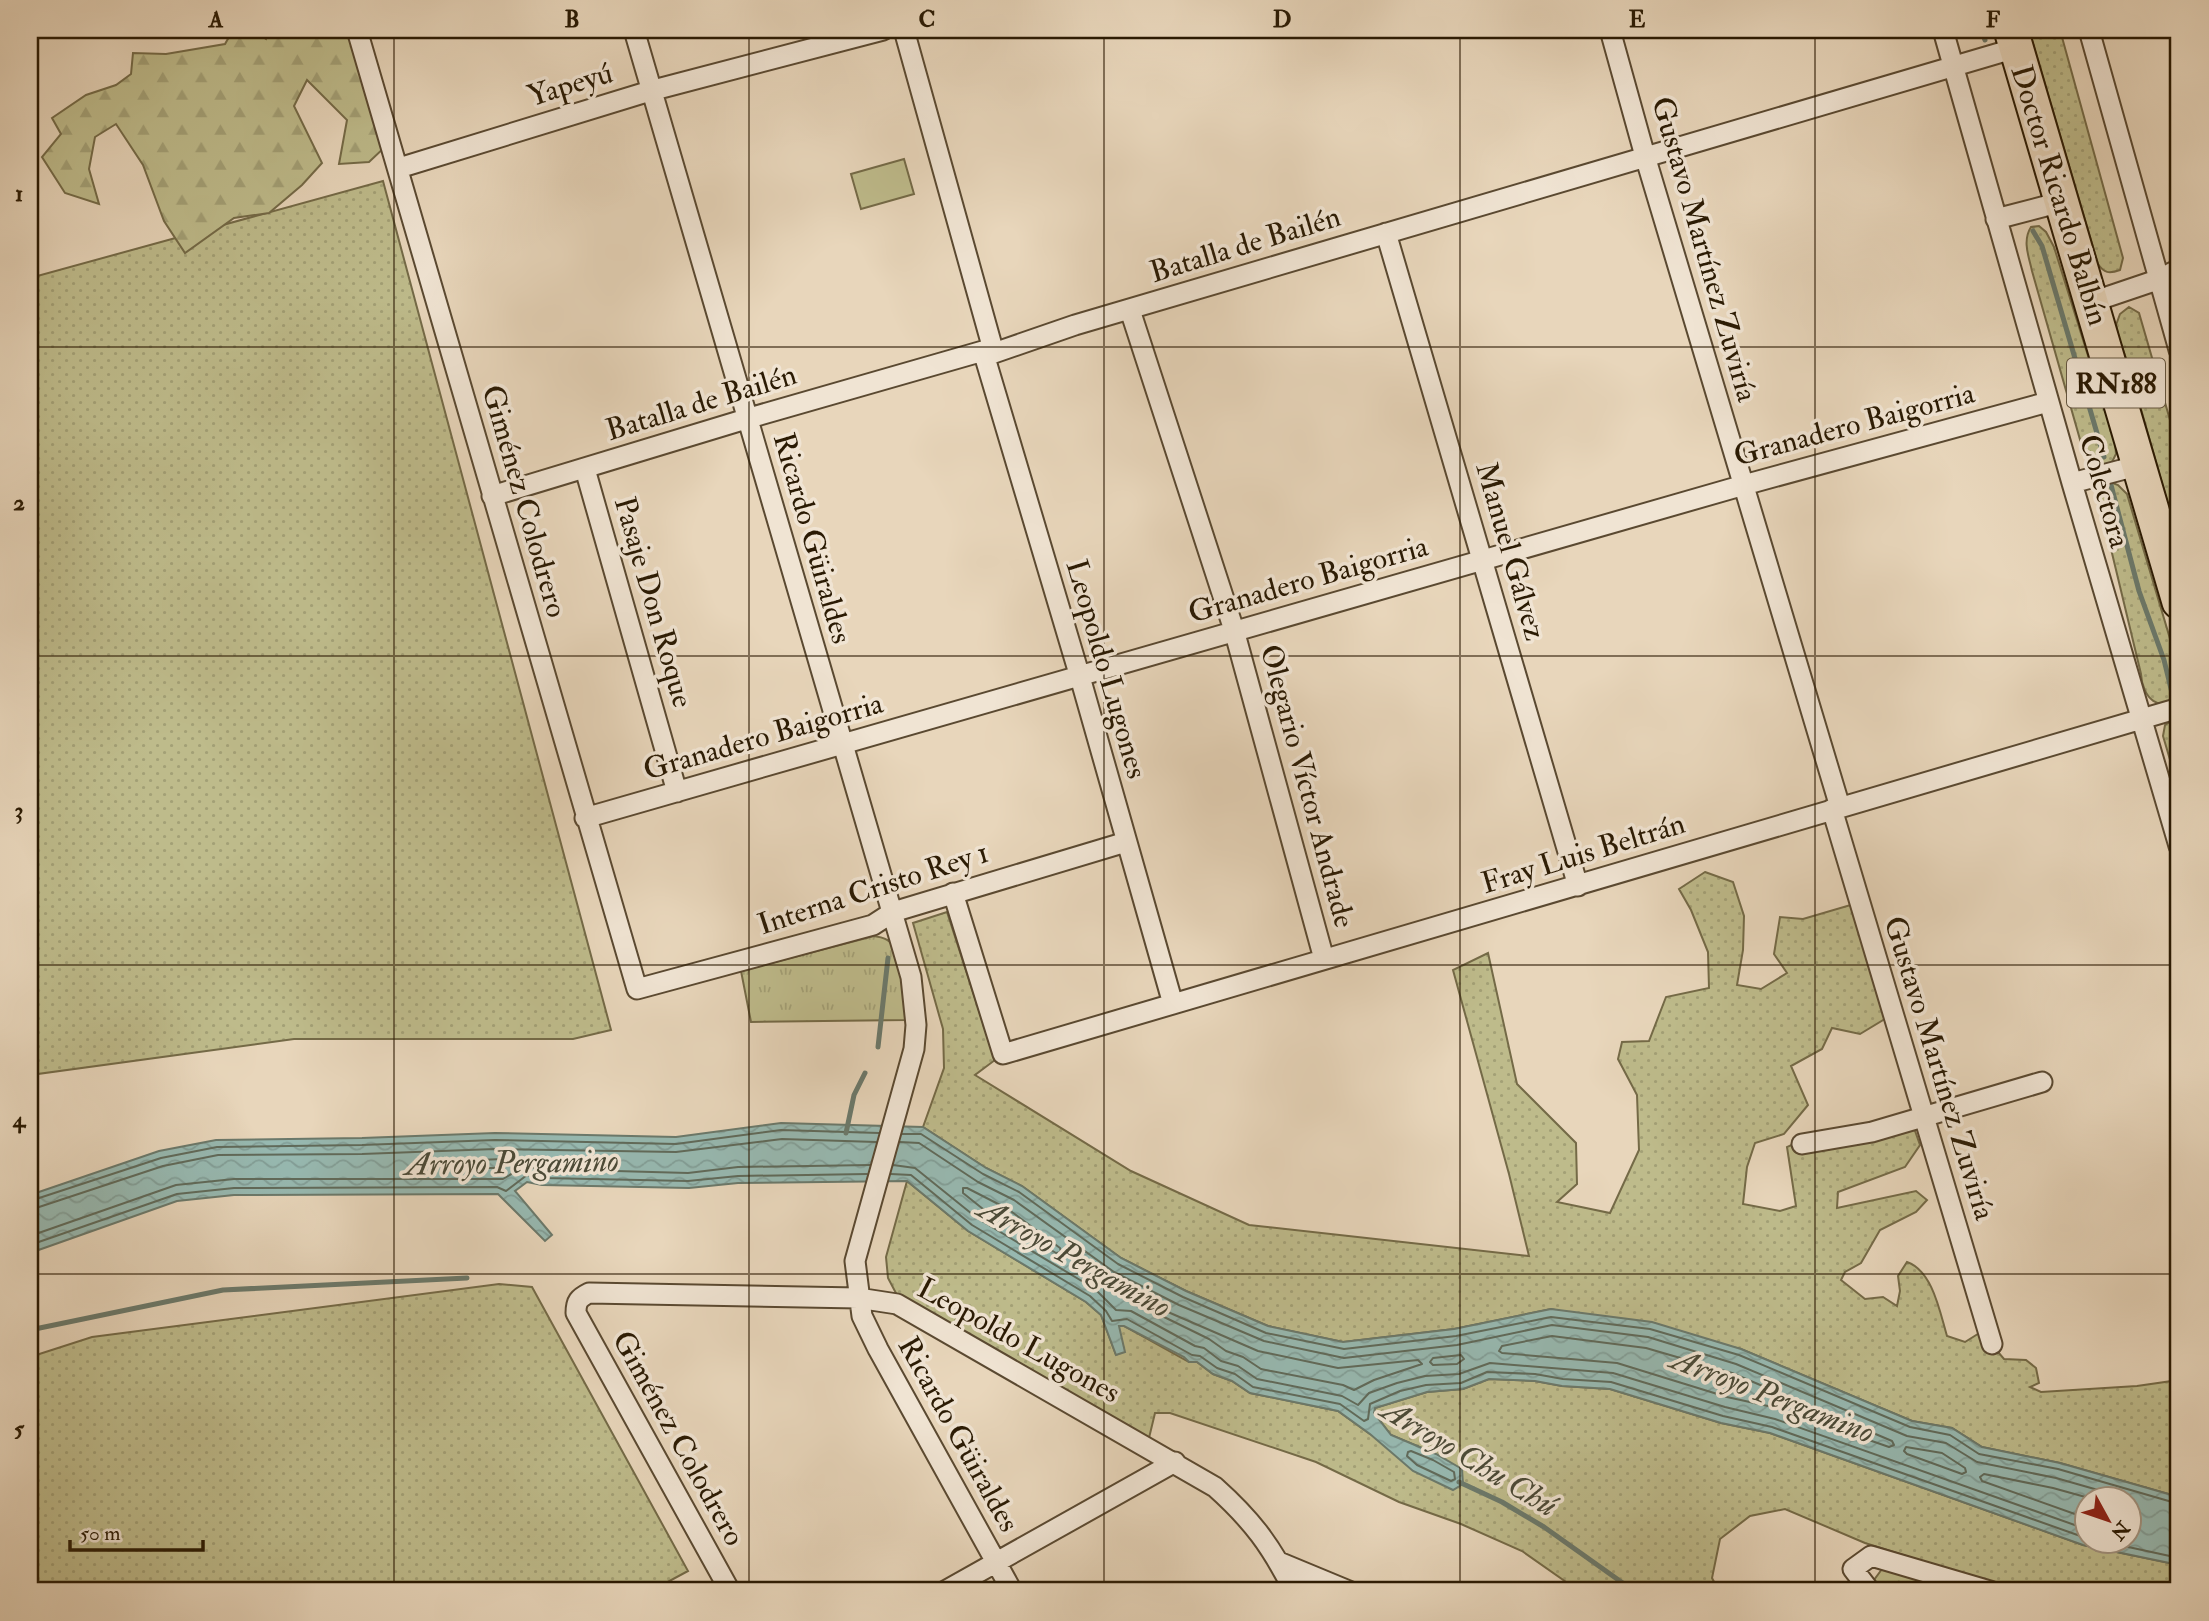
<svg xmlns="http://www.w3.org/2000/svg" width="2209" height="1621" font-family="'IM FELL Double Pica',serif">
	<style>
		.grass { fill: url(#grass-dots); stroke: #746a47; stroke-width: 2 }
		.forest { fill: url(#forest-firs); stroke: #746a47; stroke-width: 2 }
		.park { fill: url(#park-tufts); stroke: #746a47; stroke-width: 2 }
		.garden { fill: #bebb8b; stroke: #746a47; stroke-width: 2 }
		.water { fill: url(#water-waves); stroke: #6b796b; stroke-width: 2; fill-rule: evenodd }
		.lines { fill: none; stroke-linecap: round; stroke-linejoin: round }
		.shore { stroke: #606a5a; stroke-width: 2 }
		.stream { stroke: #6b796b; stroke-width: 5 }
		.street-casing { stroke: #5a4931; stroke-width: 23 }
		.highway-casing { stroke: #2a1a03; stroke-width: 37 }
		.street { stroke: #f0e4d3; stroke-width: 19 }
		.highway { stroke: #e8d6bb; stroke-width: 33 }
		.grid { fill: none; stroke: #2a1a03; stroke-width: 2; stroke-opacity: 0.55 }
		.labels { text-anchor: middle; stroke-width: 7; stroke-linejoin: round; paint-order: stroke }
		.shield { fill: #f0e4d3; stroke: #655741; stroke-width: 2 }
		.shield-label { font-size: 28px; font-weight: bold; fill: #2a1a03 }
		.street-label { font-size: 30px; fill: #2a1a03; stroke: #f0e4d3 }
		.water-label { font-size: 32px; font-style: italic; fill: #4b4a37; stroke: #f0e4d3 }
		.neatline { fill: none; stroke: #2a1a03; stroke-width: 2.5 }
		.grid-label { font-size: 23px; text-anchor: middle; font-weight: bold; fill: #2a1a03 }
	</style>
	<defs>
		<pattern id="grass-dots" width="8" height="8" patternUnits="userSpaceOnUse" patternTransform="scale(1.75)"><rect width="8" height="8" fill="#bebb8b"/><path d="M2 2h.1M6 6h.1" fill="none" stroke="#a3a076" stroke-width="1.8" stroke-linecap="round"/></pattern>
		<pattern id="forest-firs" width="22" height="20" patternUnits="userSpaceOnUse" patternTransform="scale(1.75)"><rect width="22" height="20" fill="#bebb8b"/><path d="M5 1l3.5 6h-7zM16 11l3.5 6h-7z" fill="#a3a076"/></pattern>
		<pattern id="park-tufts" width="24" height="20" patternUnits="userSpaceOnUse" patternTransform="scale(1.75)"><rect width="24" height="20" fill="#bebb8b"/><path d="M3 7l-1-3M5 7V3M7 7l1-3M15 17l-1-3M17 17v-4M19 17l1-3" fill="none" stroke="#a3a076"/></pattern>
		<pattern id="water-waves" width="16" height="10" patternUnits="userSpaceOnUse" patternTransform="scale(1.75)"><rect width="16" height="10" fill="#97b9b1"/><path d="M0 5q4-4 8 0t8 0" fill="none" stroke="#829e97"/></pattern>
	</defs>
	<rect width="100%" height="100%" fill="#e8d6bb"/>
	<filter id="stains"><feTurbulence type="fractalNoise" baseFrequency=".00286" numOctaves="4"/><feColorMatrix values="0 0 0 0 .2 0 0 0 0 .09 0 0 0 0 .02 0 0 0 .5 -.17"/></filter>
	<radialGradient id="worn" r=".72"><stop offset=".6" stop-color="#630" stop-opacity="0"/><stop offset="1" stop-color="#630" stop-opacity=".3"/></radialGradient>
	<!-- grass -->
	<path class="grass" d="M2029,30H2060L2123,258L2120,270C2109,274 2104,273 2098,264Z
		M383,181L611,1030L573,1039H294L30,1075V278Z
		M2039,226L2046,232L2054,247L2115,442L2116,454L2111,464L2104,466L2093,460L2081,443L2032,271C2029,257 2022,241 2031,227Z
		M2129,307L2139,313L2179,451V543L2129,367L2119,338L2116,325L2120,314Z
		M2110,482L2118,485L2127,494L2179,669V694C2160,716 2142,697 2141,674L2099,499L2101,488Z
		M2176,718H2179V790L2163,736L2165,725Z
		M1705,872L1733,882L1744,916L1743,950L1737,985L1761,989L1787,973L1774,954L1780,917L1803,919L1854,904L1888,1017L1860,1034L1832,1028L1822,1049L1791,1066L1808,1105L1784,1134L1755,1143L1747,1167L1743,1204L1780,1211L1796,1206L1787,1147L1815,1134L1826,1150L1914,1128L1920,1145L1905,1167L1838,1192L1837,1208L1916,1191L1927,1200L1916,1212L1880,1230L1861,1263L1845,1272L1841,1280L1865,1299L1883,1297L1897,1306L1900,1291L1898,1276L1907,1262C1933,1271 1940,1313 1947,1336L1965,1342L1981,1332L2004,1359L2026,1360L2036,1368L2039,1383L2030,1387L2041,1392L2137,1386L2179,1380V1497L2060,1463L1982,1447L1952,1428L1912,1421L1741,1349L1551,1309L1454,1329L1343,1342L1268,1326L1186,1291L1121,1258L1022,1186L986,1168L923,1127L944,1068L943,1029L913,923L947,912L995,1060L975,1075L1131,1171L1249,1225L1529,1256L1509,1174L1453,970L1488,953L1517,1084L1576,1143L1577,1184L1557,1202L1610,1213L1639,1150L1637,1095L1618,1059L1622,1042L1649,1041L1666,997L1709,988L1708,952L1691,910L1679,889Z
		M907,1181L968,1231L1086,1302L1101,1315L1116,1355L1119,1326H1124L1189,1362H1197L1213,1374L1232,1381L1250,1393L1338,1411L1370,1434L1436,1454L1391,1435L1374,1413L1375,1408L1427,1392L1463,1389L1489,1379L1535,1381L1562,1386L1610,1389L1721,1423L1770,1433L2083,1545L2179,1565V1591H2017L1865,1543L1785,1509L1750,1516L1720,1539L1712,1578L1719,1591H1579L1522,1551L1461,1524L1399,1502L1316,1462L1170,1413H1155L1149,1438L898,1297L888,1278L886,1257Z
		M499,1284L532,1287L688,1571L651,1591H30V1357L92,1337Z"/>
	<!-- forest -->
	<path class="forest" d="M233,30H253L266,39L270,30H356L386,146L369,162L339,164L347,120L307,80L294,106L322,163L302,185L269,213L234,218L185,253L164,221L143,165L116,124L95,137L89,169L99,204L65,193L42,157L61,134L52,118L86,95L116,85L131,74L133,53L166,54L225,44Z"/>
	<!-- park -->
	<path class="park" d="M874,936C880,937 885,937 890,942C902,956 904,1002 906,1020L751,1022L741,971Z
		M1882,1569L1976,1591H1883L1874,1580Z"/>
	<!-- garden -->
	<path class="garden" d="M904,159L914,194L861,209L851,174Z"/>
	<!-- water -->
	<path class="water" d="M781,1123L923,1127L986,1168L1022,1186L1121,1258L1186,1291L1268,1326L1343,1342L1454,1329L1551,1309L1652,1322L1741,1349L1912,1421L1952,1428L1982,1447L2060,1463L2179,1497V1565L2083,1545L1770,1433L1721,1423L1610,1389L1562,1386L1535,1381L1489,1379L1463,1389L1427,1392L1375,1408L1374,1413L1391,1435L1436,1454L1462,1469L1463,1484L1453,1490L1413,1471L1370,1434L1338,1411L1250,1393L1232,1381L1213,1374L1197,1362H1189L1184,1357L1124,1326H1119L1125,1352L1116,1355L1101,1315L1086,1302L968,1231L907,1181L738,1183L689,1188L542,1185L527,1182L515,1191L552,1235L545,1241L498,1194L234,1195L177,1201L30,1253V1195L159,1151L216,1140L362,1138L495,1133L676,1137ZM2086,1498H2128V1540H2086Z"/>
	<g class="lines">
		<!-- shore -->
		<path class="shore" d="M902,1134H921L983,1174L1019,1192L1118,1264L1183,1297L1266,1333L1344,1349L1456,1336L1551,1317L1650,1329L1739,1355L1910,1427L1950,1435L1979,1454L2058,1469L2179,1504
			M900,1142L919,1143L978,1182L1014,1200L1114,1272L1179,1305L1264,1341L1344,1358L1457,1345L1552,1325L1648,1337L1736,1364L1907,1436L1946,1443L1977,1462L2056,1478L2126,1498
			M503,1159L506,1164L501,1168H453L450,1165L453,1161Z
			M893,1165L915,1168L977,1218L1095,1289L1116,1310L1131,1311L1195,1346L1204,1348L1221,1361L1238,1366L1257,1379L1342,1396L1358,1405L1369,1393L1397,1383L1425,1376L1459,1374L1490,1363L1613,1373L1725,1407L1775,1419L2086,1529
			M891,1174L911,1175L972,1225L1090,1296L1106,1311L1112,1321L1127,1319L1192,1355L1200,1356L1217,1368L1235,1374L1253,1387L1340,1404L1364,1421L1368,1419L1370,1404L1400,1391L1426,1385L1461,1383L1487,1372L1535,1374L1563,1379L1611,1382L1723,1416L1772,1427L2086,1538
			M963,1188H967L1008,1209L1060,1248L1061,1252L1056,1253L983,1209L963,1193Z
			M30,1201L161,1158L217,1147L362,1145L495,1140L676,1144L781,1130L879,1133
			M30,1210L163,1166L218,1155L362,1154L495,1149L676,1152L782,1139L876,1142
			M30,1236L176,1185L234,1179H503L523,1167L544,1169L688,1173L738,1167L870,1165
			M30,1245L177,1194L234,1188L497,1187L506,1191L527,1175L543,1178L688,1181L738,1176L867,1174
			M1161,1309L1258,1351L1338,1368L1418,1360L1422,1364L1374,1380L1354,1390L1343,1385L1261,1369L1243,1357L1226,1351L1209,1339L1160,1315L1159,1312Z
			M1552,1336L1646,1348L1732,1373L1892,1441L1894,1445L1889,1447L1777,1408L1727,1397L1617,1363L1502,1353L1499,1351L1502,1346Z
			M1461,1355L1464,1359L1457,1364L1433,1365L1430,1362L1433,1358Z
			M1906,1447L1942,1453L1965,1468L1966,1472L1962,1474L1907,1454L1904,1451Z
			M1411,1451L1433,1460L1454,1472L1455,1479L1451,1481L1417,1465L1407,1456L1408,1452Z
			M2086,1518L1982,1481L1980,1477L1984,1474L2053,1488L2089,1498
			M2096,1540L2179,1558"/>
		<!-- stream -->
		<path class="stream" d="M1981,30L1985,40
			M2033,231L2042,246L2104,457
			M2111,485L2139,591L2164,660L2173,697
			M878,1047L888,958
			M846,1133L854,1095L865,1073
			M30,1330L223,1290L467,1278
			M1459,1482L1502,1502L1544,1527L1634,1591"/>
		<!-- street casing -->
		<g class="street-casing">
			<path id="street" d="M357,30L637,989L873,925L893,912L1126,842
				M634,30L911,977L916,1025L914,1049L855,1261L862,1316L878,1349L1012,1591
				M904,30L994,353
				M1610,30L1645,156L1840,807
				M1943,30L2072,483L2179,846
				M2089,30L2179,350
				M399,168L650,91L883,30
				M1996,219L2061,202
				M1386,233L1578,886
				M2092,302L2160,279L2179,269
				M1130,310L1234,630L1324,959
				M983,351L1080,677L1173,1004
				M585,469L677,792
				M2072,483L2140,465
				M492,496L746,419L983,351L994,353L1075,325L2016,48
				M1832,809L1992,1344
				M585,818L1744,485L2048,402
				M953,893L1003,1054L2179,708
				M1802,1144L1872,1132L2042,1082
				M1279,1562L1349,1591
				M730,1591L576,1313C576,1301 579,1298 589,1293L858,1298L897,1304L1215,1487C1253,1521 1271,1546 1294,1591
				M945,1591L1175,1462
				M1870,1591L1853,1569L1871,1556L1990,1591"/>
		</g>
		<!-- highway casing -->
		<g class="highway-casing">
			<path id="highway" d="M2011,30L2179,602"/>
		</g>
		<!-- street -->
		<use href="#street" class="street"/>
		<!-- highway -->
		<use href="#highway" class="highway"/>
	</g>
	<!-- grid -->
	<path class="grid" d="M394,30V1591M749,30V1591M1104,30V1591M1460,30V1591M1815,30V1591M30,347H2179M30,656H2179M30,965H2179M30,1274H2179"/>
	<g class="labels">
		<!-- shield labels -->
		<rect class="shield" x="2067" y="358.5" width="98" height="49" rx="5"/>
		<g class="shield-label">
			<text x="2116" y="393">RN188</text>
		</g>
		<!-- street labels -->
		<g class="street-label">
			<text transform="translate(570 84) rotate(-17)" y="10">Yapeyú</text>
			<text transform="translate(2060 195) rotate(73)" y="10">Doctor Ricardo Balbín</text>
			<text transform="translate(1245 244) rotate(-17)" y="10">Batalla de Bailén</text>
			<text transform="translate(1705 249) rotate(74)" y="10">Gustavo Martínez Zuviría</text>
			<text transform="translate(701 402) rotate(-17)" y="10">Batalla de Bailén</text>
			<text transform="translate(1854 424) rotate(-15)" y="10">Granadero Baigorria</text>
			<text transform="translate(2105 491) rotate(74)" y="10">Colectora</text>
			<text transform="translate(525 501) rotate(74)" y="10">Giménez Colodrero</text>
			<text transform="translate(813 538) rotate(74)" y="10">Ricardo Güiraldes</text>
			<text transform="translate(1511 551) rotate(74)" y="10">Manuel Gálvez</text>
			<text transform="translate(1308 579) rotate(-16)" y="10">Granadero Baigorria</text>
			<text transform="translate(654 602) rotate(74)" y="10">Pasaje Don Roque</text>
			<text transform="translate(1107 669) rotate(74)" y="10">Leopoldo Lugones</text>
			<text transform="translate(763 736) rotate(-16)" y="10">Granadero Baigorria</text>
			<text transform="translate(1308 786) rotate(75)" y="10">Olegario Víctor Andrade</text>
			<text transform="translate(1583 853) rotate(-17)" y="10">Fray Luis Beltrán</text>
			<text transform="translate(873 888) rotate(-18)" y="10">Interna Cristo Rey 1</text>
			<text transform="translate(1940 1068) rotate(73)" y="10">Gustavo Martínez Zuviría</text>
			<text transform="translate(1019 1340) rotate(29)" y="10">Leopoldo Lugones</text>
			<text transform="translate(959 1434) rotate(61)" y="10">Ricardo Güiraldes</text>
			<text transform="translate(679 1438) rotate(61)" y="10">Giménez Colodrero</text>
		</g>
		<!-- water labels -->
		<g class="water-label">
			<text transform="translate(512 1162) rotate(-1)" y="11">Arroyo Pergamino</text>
			<text transform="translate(1075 1257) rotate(29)" y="11">Arroyo Pergamino</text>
			<text transform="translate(1773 1395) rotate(21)" y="11">Arroyo Pergamino</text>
			<text transform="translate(1470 1457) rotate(31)" y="11">Arroyo Chu Chú</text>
		</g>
	</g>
	<!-- margin -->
	<rect width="2209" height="1621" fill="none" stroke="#e8d6bb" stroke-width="77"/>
	<!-- north arrow -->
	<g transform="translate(2108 1520) rotate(130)"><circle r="33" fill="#f0e4d3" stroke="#a19380" stroke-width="2"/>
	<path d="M0-5L12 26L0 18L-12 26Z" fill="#8f2418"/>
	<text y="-10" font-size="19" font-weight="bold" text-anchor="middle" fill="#2a1a03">N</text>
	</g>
	<!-- scale -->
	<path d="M70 1540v10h133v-10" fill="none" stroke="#2a1a03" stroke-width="3.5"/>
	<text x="80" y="1540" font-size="21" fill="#2a1a03" stroke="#f0e4d3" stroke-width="5" paint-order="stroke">50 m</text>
	<rect x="38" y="38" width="2132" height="1544" class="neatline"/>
	<g class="grid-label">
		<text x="216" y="27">A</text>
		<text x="572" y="27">B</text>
		<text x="927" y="27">C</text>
		<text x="1282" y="27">D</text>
		<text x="1637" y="27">E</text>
		<text x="1993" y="27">F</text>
		<text x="19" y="201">1</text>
		<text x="19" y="510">2</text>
		<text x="19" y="818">3</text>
		<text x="19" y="1127">4</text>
		<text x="19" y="1436">5</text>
	</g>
	<rect width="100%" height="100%" filter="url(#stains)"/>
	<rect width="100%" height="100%" fill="url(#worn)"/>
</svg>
